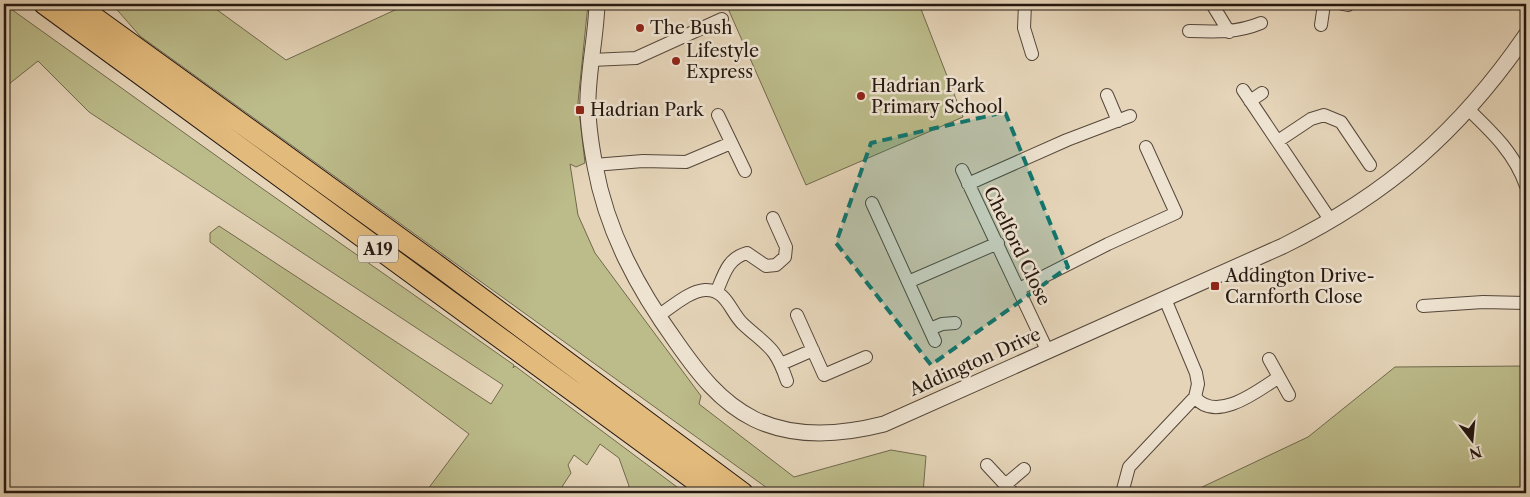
<svg xmlns="http://www.w3.org/2000/svg" width="1530" height="497" font-family="'Libre Caslon Text',serif">
	<style>
		.green { fill: #bcbb8a; stroke: #706a4d }
		.lines { fill: none; stroke-linecap: round; stroke-linejoin: round }
		.minor-casing { stroke: #55473a; stroke-width: 14 }
		.tertiary-casing { stroke: #55473a; stroke-width: 17 }
		.trunk-casing { stroke: #251810; stroke-width: 22 }
		.minor { stroke: #eee3d1; stroke-width: 12 }
		.tertiary { stroke: #eee3d1; stroke-width: 15 }
		.trunk { stroke: #e2ba7c; stroke-width: 20 }
		.marked { fill: #0f766e; fill-opacity: 0.2; stroke: #0f766e; stroke-width: 4; stroke-dasharray: 10 6; stroke-linejoin: round }
		.poi-dot { fill: #8f2418; stroke: #eee3d1; stroke-width: 2 }
		.labels { text-anchor: middle; stroke-width: 5; stroke-linejoin: round; paint-order: stroke }
		.shield { fill: #eee3d1; stroke: #61554a; stroke-width: 1 }
		.shield-label { font-size: 16px; font-weight: bold; fill: #251810 }
		.poi-label { font-size: 18px; fill: #251810; stroke: #eee3d1; text-anchor: start }
		.street-label { font-size: 18px; fill: #251810; stroke: #eee3d1 }
	</style>
	<rect width="100%" height="100%" fill="#e5d4b8"/>
	<filter id="stains"><feTurbulence type="fractalNoise" baseFrequency=".004" numOctaves="4"/><feColorMatrix values="0 0 0 0 .2 0 0 0 0 .09 0 0 0 0 .02 0 0 0 .5 -.17"/></filter>
	<radialGradient id="worn" r=".72"><stop offset=".6" stop-color="#630" stop-opacity="0"/><stop offset="1" stop-color="#630" stop-opacity=".3"/></radialGradient>
	<!-- green -->
	<path class="green" d="M4,4L253,182L514,365L513,368L515,366L685,493H624L629,486L619,458L600,444L587,465L574,455L568,465L571,473L558,493H425L469,434L210,242V233L219,226L491,404L503,385L89,112L38,61L9,84L4,80Z
		M112,4H209L286,60L408,4H588L578,102L585,163L576,167L570,164L578,215L595,253L701,396L699,404L794,477L891,450L926,456L923,493H774L140,36Z
		M726,4H919L963,117L806,185Z
		M1526,366V493H1196L1198,489L1308,437L1395,367Z"/>
	<g class="lines">
		<!-- minor casing -->
		<g class="minor-casing">
			<path id="minor" d="M1025,4L1024,28L1032,54
				M1212,4L1229,32
				M1343,4L1348,5
				M1321,25L1324,4
				M1189,31C1215,32 1237,33 1261,23
				M591,60L636,58L722,19
				M1243,90L1331,221
				M1107,95L1118,121
				M1250,101L1262,93
				M1469,110C1493,133 1515,154 1526,186
				M718,115L745,171
				M1278,141L1311,119L1324,115L1341,122L1370,165
				M594,165L643,161L686,162L731,143
				M962,170L1047,350
				M968,184L1067,140L1130,116
				M872,203L935,341
				M908,282L998,243
				M1019,289L1108,244L1176,213L1146,147
				M717,291C724,274 728,258 747,253L766,266L776,265L785,257L786,247L773,218
				M1423,306L1483,302L1526,303
				M797,315L824,375L866,357
				M658,316C672,307 689,291 705,290C727,289 730,312 743,324C768,347 775,346 787,381
				M930,329L942,324L955,323
				M1269,359L1289,395
				M781,364L813,350
				M1195,397C1216,424 1259,390 1279,377
				M987,465L1013,493
				M1005,485L1024,469
				M1122,493L1129,467L1195,397L1198,384L1196,373L1165,299"/>
		</g>
		<!-- tertiary casing -->
		<g class="tertiary-casing">
			<path id="tertiary" d="M597,4C596,35 589,66 588,98C587,119 591,145 595,166C607,232 638,289 677,343C698,373 720,402 754,419C795,439 841,435 884,424L1283,246C1388,194 1460,131 1526,35"/>
		</g>
		<!-- trunk casing -->
		<g class="trunk-casing">
			<path id="trunk" d="M44,4L712,493
				M76,4L437,265L743,493"/>
		</g>
		<!-- minor -->
		<use href="#minor" class="minor"/>
		<!-- tertiary -->
		<use href="#tertiary" class="tertiary"/>
		<!-- trunk -->
		<use href="#trunk" class="trunk"/>
	</g>
	<!-- marked area -->
	<path class="marked" d="M1005,112L1068,267L931,365L836,243L871,143Z"/>
	<!-- markers -->
	<g class="poi-dot">
		<circle cx="640" cy="28" r="5"/>
		<circle cx="676" cy="61" r="5"/>
		<circle cx="861" cy="96" r="5"/>
		<rect x="575" y="105" width="10" height="10" rx="2.5"/>
		<rect x="1210" y="281" width="10" height="10" rx="2.5"/>
	</g>
	<g class="labels">
		<!-- shield labels -->
		<rect class="shield" x="358" y="235.5" width="40" height="27" rx="4"/>
		<g class="shield-label">
			<text x="378" y="255">A19</text>
		</g>
		<!-- poi labels -->
		<g class="poi-label">
			<text x="650" y="34">The Bush</text>
			<text x="686" y="57">Lifestyle<tspan x="686" dy="21">Express</tspan></text>
			<text x="871" y="92">Hadrian Park<tspan x="871" dy="21">Primary School</tspan></text>
			<text x="590" y="116">Hadrian Park</text>
			<text x="1225" y="282">Addington Drive-<tspan x="1225" dy="21">Carnforth Close</tspan></text>
		</g>
		<!-- street labels -->
		<g class="street-label">
			<text transform="translate(1017 246) rotate(64)" y="6">Chelford Close</text>
			<text transform="translate(975 362) rotate(-24)" y="6">Addington Drive</text>
		</g>
	</g>
	<!-- margin -->
	<rect width="1530" height="497" fill="none" stroke="#e5d4b8" stroke-width="20"/>
	<rect x="5" y="5" width="1520" height="487" fill="none" stroke="#251810" stroke-width="2.5"/>
	<rect x="10" y="10" width="1510" height="477" fill="none" stroke="#251810"/>
	<!-- north arrow -->
	<g transform="translate(1472 440) rotate(164)" stroke="#eee3d1" stroke-width="4" paint-order="stroke">
	<path d="M0-4L9 19L0 12L-9 19Z" fill="#251810"/>
	<text y="-8" font-size="14" font-weight="bold" text-anchor="middle" fill="#251810">N</text>
	</g>
	<rect width="100%" height="100%" filter="url(#stains)"/>
	<rect width="100%" height="100%" fill="url(#worn)"/>
</svg>
